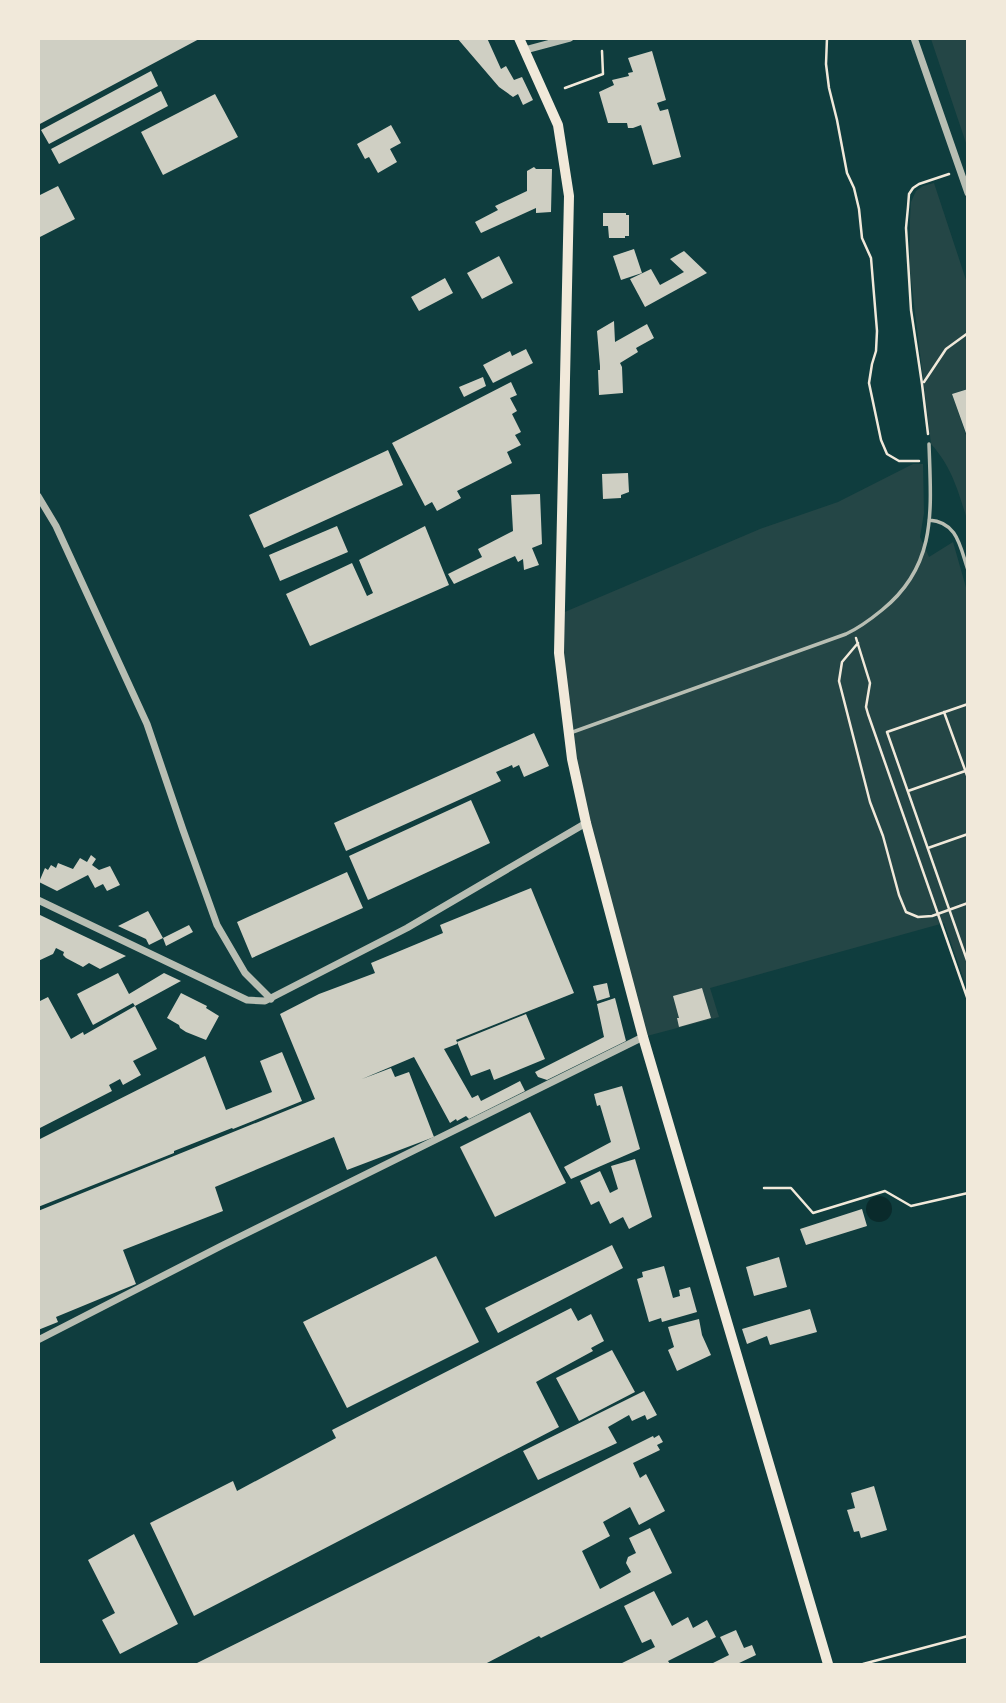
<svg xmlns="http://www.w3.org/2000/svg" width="1006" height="1703" font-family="Figtree,sans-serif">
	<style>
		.green { fill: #244646 }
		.water { fill: #0a2a2b }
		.building { fill: #cfcfc3 }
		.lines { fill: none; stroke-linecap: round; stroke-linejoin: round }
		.path { stroke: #f1e9da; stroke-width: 2.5 }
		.service { stroke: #b8beb3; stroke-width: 3.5 }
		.minor { stroke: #b8beb3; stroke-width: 7 }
		.secondary { stroke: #f1e9da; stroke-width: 10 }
	</style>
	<rect width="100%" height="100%" fill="#0f3d3e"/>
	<!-- green -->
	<path class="green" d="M931,39H967V146Z
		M934,183L967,283V389L952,394L967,438V519C958,491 952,467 931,444L910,271V219L911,202L916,191L923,186Z
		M913,464H923L924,513L920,537L929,557L953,542L967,591V988L944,923L710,988L719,1017L643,1037L577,783L560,614L760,529L838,502Z"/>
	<!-- water -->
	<path class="water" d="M866 1209a13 13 0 1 1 26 0a13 13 0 1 1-26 0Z"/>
	<!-- building -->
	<path class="building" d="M38,38H201L38,125Z
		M457,38H487L501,69L506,66L514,80L522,77L533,100L523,105L518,94L513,97L499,87Z
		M652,51L666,100L657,103L660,111L668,109L681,157L653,165L641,125L633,128H628L627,123H608L599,92L614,85L612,80L629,76L628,73L633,72L628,58Z
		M151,71L158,86L49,144L41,130Z
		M161,91L168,106L59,164L51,149Z
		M215,94L238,137L163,175L141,132Z
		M391,125L401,143L390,149L397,162L378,173L369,157L365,159L357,144Z
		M534,167L536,169H552L551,212L536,213V208L481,233L475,222L498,210L495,206L527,191V171Z
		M58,186L75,219L38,238V196Z
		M603,213H626V215H629V236H625V238H609L608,226H603Z
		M634,249L642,273L621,280L613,256Z
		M684,251L707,273L645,307L630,279L651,269L660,285L684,272L670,259Z
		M499,256L513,283L482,299L467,273Z
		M445,278L453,293L419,311L411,297Z
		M614,321L615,342L647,324L654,338L636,348L638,352L620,363L622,367L623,393L599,395L598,370H600V366L597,331Z
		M526,349L533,363L493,383L483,365L510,351L512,356Z
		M483,377L486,386L464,397L459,387Z
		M511,382L517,395L510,398L517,411L512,414L521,432L515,435L521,445L507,452L512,463L457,491L461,498L437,511L432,502L425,506L392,443Z
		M968,389V436H967L952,394Z
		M388,450L403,485L264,548L249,515Z
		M628,473L629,492L621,495V498L603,499L602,474Z
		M540,494L542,544L532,548L539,565L524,570L523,559L518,562L515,556L454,584L448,574L482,557L478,549L513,531L511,495Z
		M337,526L348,552L280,581L269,555Z
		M425,526L449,585L310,646L286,594L352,563L367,596L373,593L359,560Z
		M534,733L549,766L524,777L519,765L513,768L512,765L496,772L501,781L346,851L334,823Z
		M471,800L490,843L368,900L349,856Z
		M91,855L96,859L92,865L99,870L110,866L120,885L107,891L103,884L95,888L88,875L57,891L39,882L45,868L48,870L51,865L56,868L58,863L73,869L80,858L87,862Z
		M347,872L363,908L252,958L237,922Z
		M531,888L574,993L456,1040L457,1042L526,1014L545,1059L494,1080L490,1069L471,1076L457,1042V1044L444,1049L472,1098L478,1095L481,1101L520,1081L525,1091L469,1119L466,1116L457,1121L456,1119L450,1123L414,1057L362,1079L391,1068L395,1077L409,1072L434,1137L347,1170L334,1137L215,1187L223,1211L123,1250L136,1284L56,1317L58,1322L38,1330V1211L315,1099L280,1014L319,994L375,973L371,963L443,933L440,925Z
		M148,911L163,938L149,945L146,939L118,926Z
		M38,914L69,929L126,956L100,969L89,963L83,967L66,958L63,955L64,952L56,948L53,954L38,961Z
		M189,925L193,932L166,946L163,938Z
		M118,973L129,994L164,973L181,981L135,1006L133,1003L93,1025L77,994Z
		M607,983L610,997L597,1001L593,986Z
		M702,988L711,1018L679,1027L677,1018H679L673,996Z
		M181,993L207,1006L206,1008L219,1016L206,1040L186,1032L180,1028L179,1025L167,1018Z
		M48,997L71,1039L83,1032L84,1035L135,1006L157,1049L133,1061L141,1075L123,1085L120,1079L109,1085L112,1091L38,1129V1039L40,1038L38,1035V1002Z
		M615,998L626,1041L547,1080L538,1077L535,1072L604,1037L597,1004Z
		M282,1052L302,1101L233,1129L232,1128L174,1151V1153L38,1207V1140L205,1056L226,1110L272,1092L260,1061Z
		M622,1086L640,1149L571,1179L564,1167L611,1142L600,1105L597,1106L594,1094Z
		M530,1112L566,1183L495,1217L460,1147Z
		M635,1159L652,1217L629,1229L623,1217L610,1224L599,1201L591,1205L580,1181L600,1171L610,1193L618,1189L611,1166Z
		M862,1209L867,1226L806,1245L800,1229Z
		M612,1245L623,1268L498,1333L485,1308Z
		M436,1256L479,1342L347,1408L303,1322Z
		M779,1257L787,1287L754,1296L746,1267Z
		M664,1266L673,1298L680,1296L679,1290L690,1287L697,1312L662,1322L661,1318L649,1322L637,1279L643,1277L642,1272Z
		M571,1308L578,1321L591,1314L604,1341L591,1348L593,1351L536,1382L559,1427L194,1616L150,1523L233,1481L237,1491L336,1438L332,1430Z
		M810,1309L817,1332L770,1345L767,1336L747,1344L742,1329Z
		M699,1319L702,1335L711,1355L677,1371L668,1350L674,1347L668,1327Z
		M612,1350L635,1392L579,1421L556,1378Z
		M644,1391L657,1415L647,1420L645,1415L632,1421L629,1415L608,1427L617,1443L538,1480L523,1451Z
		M659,1435L663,1442L657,1445L660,1450L633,1463L640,1478L646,1474L665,1511L639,1525L630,1507L603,1522L610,1536L582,1551L600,1589L631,1572L626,1563L628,1557L636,1553L629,1538L650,1528L672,1573L541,1638L539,1636L485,1664H195L653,1436L654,1438Z
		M874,1486L887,1530L861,1538L859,1531L854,1532L847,1510L855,1508L851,1493Z
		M134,1534L178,1624L120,1654L102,1620L115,1613L88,1560Z
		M654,1591L672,1626L688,1617L693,1628L707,1620L716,1637L668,1661L670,1664H620L655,1647L651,1639L642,1643L624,1606Z
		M736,1630L744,1648L752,1645L756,1655L737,1664H711L729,1655L720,1637Z"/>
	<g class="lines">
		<!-- path -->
		<path class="path" d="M827,38L826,64L829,88L837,120L847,173L854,188L859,209L862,238L871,258L877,331L876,351L872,364L869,383L881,440L887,454L899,461H919
			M565,88L603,74L602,51
			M924,382L946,349L968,333
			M928,434L922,384L911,310L906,228L908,207L909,194L913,188L919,184L949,174
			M856,638L870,683L866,707L868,714L968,1000
			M858,643L842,662L839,681L870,802L883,836L899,895L906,912L918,917L932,916L968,903
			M968,704L887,732L968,963
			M944,712L968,778
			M908,791L968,770
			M928,848L968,834
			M764,1188H791L813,1213L885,1191L911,1206L968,1193
			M863,1664L968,1636"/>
		<!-- service -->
		<path class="service" d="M929,520C958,522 960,547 968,570
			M570,733L846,634C859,628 871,619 882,610C938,565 931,509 929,444"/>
		<!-- minor -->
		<path class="minor" d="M914,38L968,193
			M525,50L570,38
			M38,496L56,526L147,724L183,830L217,925L245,973L271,999
			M38,900L247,1000L265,1001L407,928L586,823
			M38,1340L223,1245L643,1037"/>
		<!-- secondary -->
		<path class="secondary" d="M519,38L558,125L569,196L559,653L572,759L586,823L643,1037L828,1664"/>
	</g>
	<!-- border -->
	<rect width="1006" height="1703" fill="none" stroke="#f1e9da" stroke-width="80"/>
</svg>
